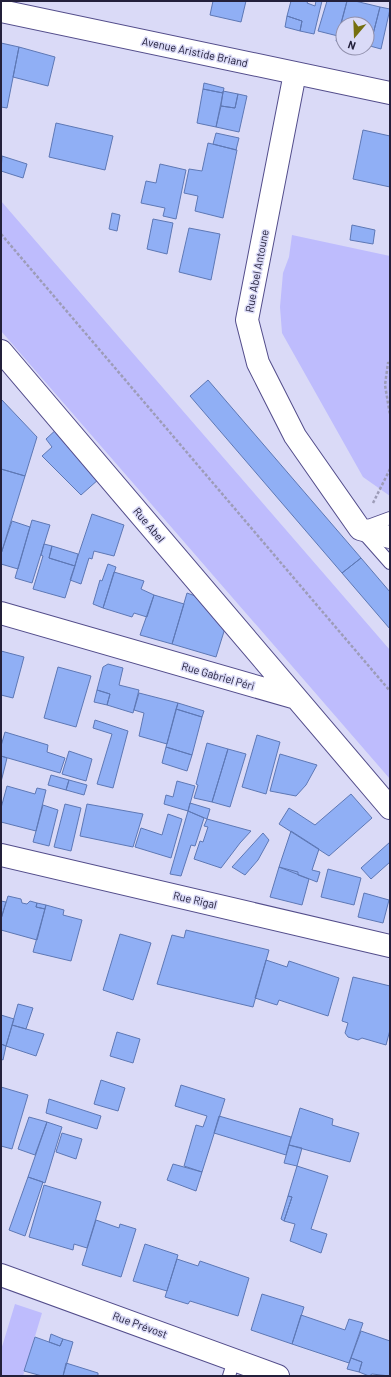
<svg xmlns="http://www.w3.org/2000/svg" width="391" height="1377" font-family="Barlow,sans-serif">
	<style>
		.green { fill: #bebcfd }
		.building { fill: #90aff5; stroke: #5e78b5 }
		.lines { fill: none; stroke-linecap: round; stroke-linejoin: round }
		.service-casing { stroke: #534d8b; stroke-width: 14 }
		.minor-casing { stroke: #534d8b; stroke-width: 24 }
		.path { stroke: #9d9cb8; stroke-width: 2.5; stroke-dasharray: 3 2; stroke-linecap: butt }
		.service { stroke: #fff; stroke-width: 12 }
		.minor { stroke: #fff; stroke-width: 22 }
		.labels { text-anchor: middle; stroke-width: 3; stroke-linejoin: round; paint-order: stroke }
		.street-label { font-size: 11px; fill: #23203b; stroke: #dadaf7 }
	</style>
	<rect width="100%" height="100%" fill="#dadaf7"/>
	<!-- green -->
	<path class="green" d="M1,201L390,650V779L1,331Z
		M292,235L390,256V496L363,477L282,333L280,307L283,273L289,257Z
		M15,1304L42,1313L23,1376H1V1350Z"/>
	<!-- building -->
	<path class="building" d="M213,1H246L241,22L210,15Z
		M291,1H308L307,3L315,6L316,1H322L314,34L300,31L302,21L287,16Z
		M327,1H347L338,36L318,31Z
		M347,1H355L380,7L370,46L367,45V24H343V43L336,41Z
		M380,7L390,9L381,49L370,46Z
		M287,16L302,21L300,31L285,27Z
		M1,43L19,47L7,108L1,107Z
		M19,47L55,57L48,86L13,77Z
		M204,83L224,88L223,93L203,89Z
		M203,89L223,93L216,127L197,123Z
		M223,91L238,94L235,108L221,106Z
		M238,94L247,96L239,132L216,127L221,106L235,108Z
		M56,123L113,136L105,170L49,157Z
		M363,130L390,136V187L353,179Z
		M216,133L239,138L236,150L213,144Z
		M208,143L237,150L223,218L195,211L198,196L184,193L189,169L202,171Z
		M2,156L27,164L23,178L1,171Z
		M160,164L186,170L176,219L163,216L165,208L141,203L146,181L156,183Z
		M112,213L120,215L117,231L109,229Z
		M153,219L173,223L167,254L147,249Z
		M352,225L375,230L373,244L350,240Z
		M189,228L220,234L211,280L179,272Z
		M208,380L361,558L342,573L190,396Z
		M1,399L37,437L25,476L1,469Z
		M59,427L99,479L81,495L42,456L52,447L46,439Z
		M1,469L25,476L1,554Z
		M92,514L124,525L114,556L94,551L92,559L89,558L81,584L70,580Z
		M32,520L50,525L32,583L15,578Z
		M12,521L30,527L18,569L1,564V554Z
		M44,544L52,546L49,558L75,566L65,598L33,589L43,556L41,555Z
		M52,546L78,554L75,566L49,558Z
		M361,558L390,592V629L342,573Z
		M108,564L116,567L103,608L93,604L100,580L102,581Z
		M114,572L144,581L141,589L154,595L147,617L134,613L132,617L103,608Z
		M187,593L201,598L226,625L216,657L172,644Z
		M154,595L184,604L172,644L140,635Z
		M1,651L24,657L13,698L1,695Z
		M108,664L123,668L119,685L139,690L133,713L107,705L110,694L97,690L103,667Z
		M58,667L91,676L76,727L44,718Z
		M97,690L110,694L107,705L94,702Z
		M139,693L178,703L167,744L139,736L144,713L134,710Z
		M178,703L204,711L202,717L176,709Z
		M176,709L202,717L192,755L166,747Z
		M95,720L128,731L113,788L97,784L112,734L93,728Z
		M5,732L48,745L47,752L65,758L60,773L1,756V746Z
		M257,735L280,742L266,794L242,787Z
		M207,743L228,749L212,802L194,798L198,785L196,784Z
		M166,747L192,755L187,771L162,763Z
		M228,749L246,754L230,807L212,802Z
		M69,751L92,759L86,781L62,774Z
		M280,754L317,765L306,785L296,796L270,791Z
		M1,756L7,758L1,782Z
		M51,775L69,780L66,790L48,785Z
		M69,780L87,785L84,795L66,790Z
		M177,781L195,786L188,811L164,804L166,795L173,797Z
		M7,786L35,794L37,788L46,790L36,831L1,822V808Z
		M351,794L372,818L329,856L279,824L289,808L315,825Z
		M190,803L210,809L207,819L188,811Z
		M65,804L81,808L71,851L54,847Z
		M87,804L143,814L133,847L80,836Z
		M43,805L58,810L49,846L33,842Z
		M188,811L204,818L195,846L191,845L181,876L170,874Z
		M168,814L182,819L171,858L135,847L141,828L162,835Z
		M207,819L251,831L240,843L221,868L194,859L200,841L203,842L208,827L204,826Z
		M291,831L319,849L312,870L320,872L317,882L279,867Z
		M263,833L269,840L258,860L245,875L232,867Z
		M390,842V862L371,879L361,868Z
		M279,867L298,872V875L309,879L302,905L270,897Z
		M328,869L361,878L354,905L321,897Z
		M364,893L389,900L383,923L358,917Z
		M8,896L21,899L22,903L27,904L30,901L37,903L36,907L45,909L37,940L1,930V919Z
		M1,901L6,902L1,919Z
		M37,903L46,905L45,909L36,907Z
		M46,905L64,910L63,915L82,920L71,961L33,952Z
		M186,930L269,950L253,1007L157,984L172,935L184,938Z
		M120,934L151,943L133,1000L103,990Z
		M266,960L287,967L289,961L339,978L328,1016L279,1000L277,1005L255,998Z
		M353,977L390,986V1030L386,1045L362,1038L358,1040L348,1037L345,1033L348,1023L342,1021Z
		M18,1004L33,1008L26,1029L12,1025Z
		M1,1015L14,1019L6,1046L1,1044Z
		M12,1025L44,1034L36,1056L6,1046Z
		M117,1032L140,1039L133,1063L110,1056Z
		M1,1044L6,1046L3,1060L1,1059Z
		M101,1080L125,1088L118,1111L94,1104Z
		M181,1085L225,1099L202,1172L184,1166L196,1125L203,1127L207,1116L175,1106Z
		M1,1087L28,1095L12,1149L1,1146Z
		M49,1099L101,1116L97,1129L46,1113Z
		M300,1108L333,1119L332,1125L359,1133L350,1162L289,1145Z
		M219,1116L291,1137L286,1155L214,1133Z
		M29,1117L47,1122L35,1155L18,1149Z
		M47,1122L62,1127L45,1183L28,1177Z
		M62,1133L82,1139L76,1159L56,1152Z
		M289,1145L302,1148L297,1166L284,1163Z
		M173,1164L202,1172L196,1191L167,1180Z
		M297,1166L328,1176L311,1229L327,1234L321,1253L290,1241L295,1224L284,1221L292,1197L288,1196Z
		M28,1177L43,1182L25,1236L9,1230Z
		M44,1185L101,1202L87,1248L74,1244L73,1250L29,1237Z
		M288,1196L292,1197L284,1221L281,1219Z
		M96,1220L119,1228L120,1224L136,1229L121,1277L82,1265Z
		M145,1244L178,1255L167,1291L133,1281Z
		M177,1259L198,1266L200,1261L249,1278L238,1316L190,1301L188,1304L165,1297Z
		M262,1294L304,1307L292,1344L251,1330Z
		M301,1315L345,1330L349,1319L363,1323L349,1363L292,1344Z
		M361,1331L390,1341V1376L372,1374L369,1376L359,1372L362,1362L351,1358Z
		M51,1334L63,1339L60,1346L49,1342Z
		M35,1337L60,1346L63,1339L73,1342L63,1376H42L24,1371Z
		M351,1358L362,1362L359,1372L347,1369Z
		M66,1363L98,1373V1376H63Z"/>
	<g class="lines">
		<!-- service casing -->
		<g class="service-casing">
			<path id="service" d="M390,518L360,529L390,563
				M229,1376L234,1360"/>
		</g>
		<!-- minor casing -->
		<g class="minor-casing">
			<path id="minor" d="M1,11L390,93
				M295,73L247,320L258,363L295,436L360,529L390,537
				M1,351L390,808
				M1,613L296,698
				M1,855L390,946
				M1,1275L278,1376"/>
		</g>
		<!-- path -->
		<path class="path" d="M1,234L390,691
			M390,363H388L385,385L390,415
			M373,503L390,469"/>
		<!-- service -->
		<use href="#service" class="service"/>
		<!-- minor -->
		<use href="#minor" class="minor"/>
	</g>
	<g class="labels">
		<!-- street labels -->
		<g class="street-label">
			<text transform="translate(195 52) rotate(12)" y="4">Avenue Aristide Briand</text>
			<text transform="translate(257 271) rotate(-79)" y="4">Rue Abel Antoune</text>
			<text transform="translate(149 525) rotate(50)" y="4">Rue Abel</text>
			<text transform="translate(218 676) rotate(16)" y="4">Rue Gabriel Péri</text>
			<text transform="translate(195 900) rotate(13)" y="4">Rue Rigal</text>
			<text transform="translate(140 1325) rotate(20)" y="4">Rue Prévost</text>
		</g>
	</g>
	<!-- border -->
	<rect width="391" height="1377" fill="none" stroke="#23203b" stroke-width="4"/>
	<!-- north arrow -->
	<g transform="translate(355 36) rotate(199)"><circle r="19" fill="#dadaf7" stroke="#9190ac"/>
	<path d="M0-3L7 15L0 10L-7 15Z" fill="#756f10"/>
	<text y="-6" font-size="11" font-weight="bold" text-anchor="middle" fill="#23203b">N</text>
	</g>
</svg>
